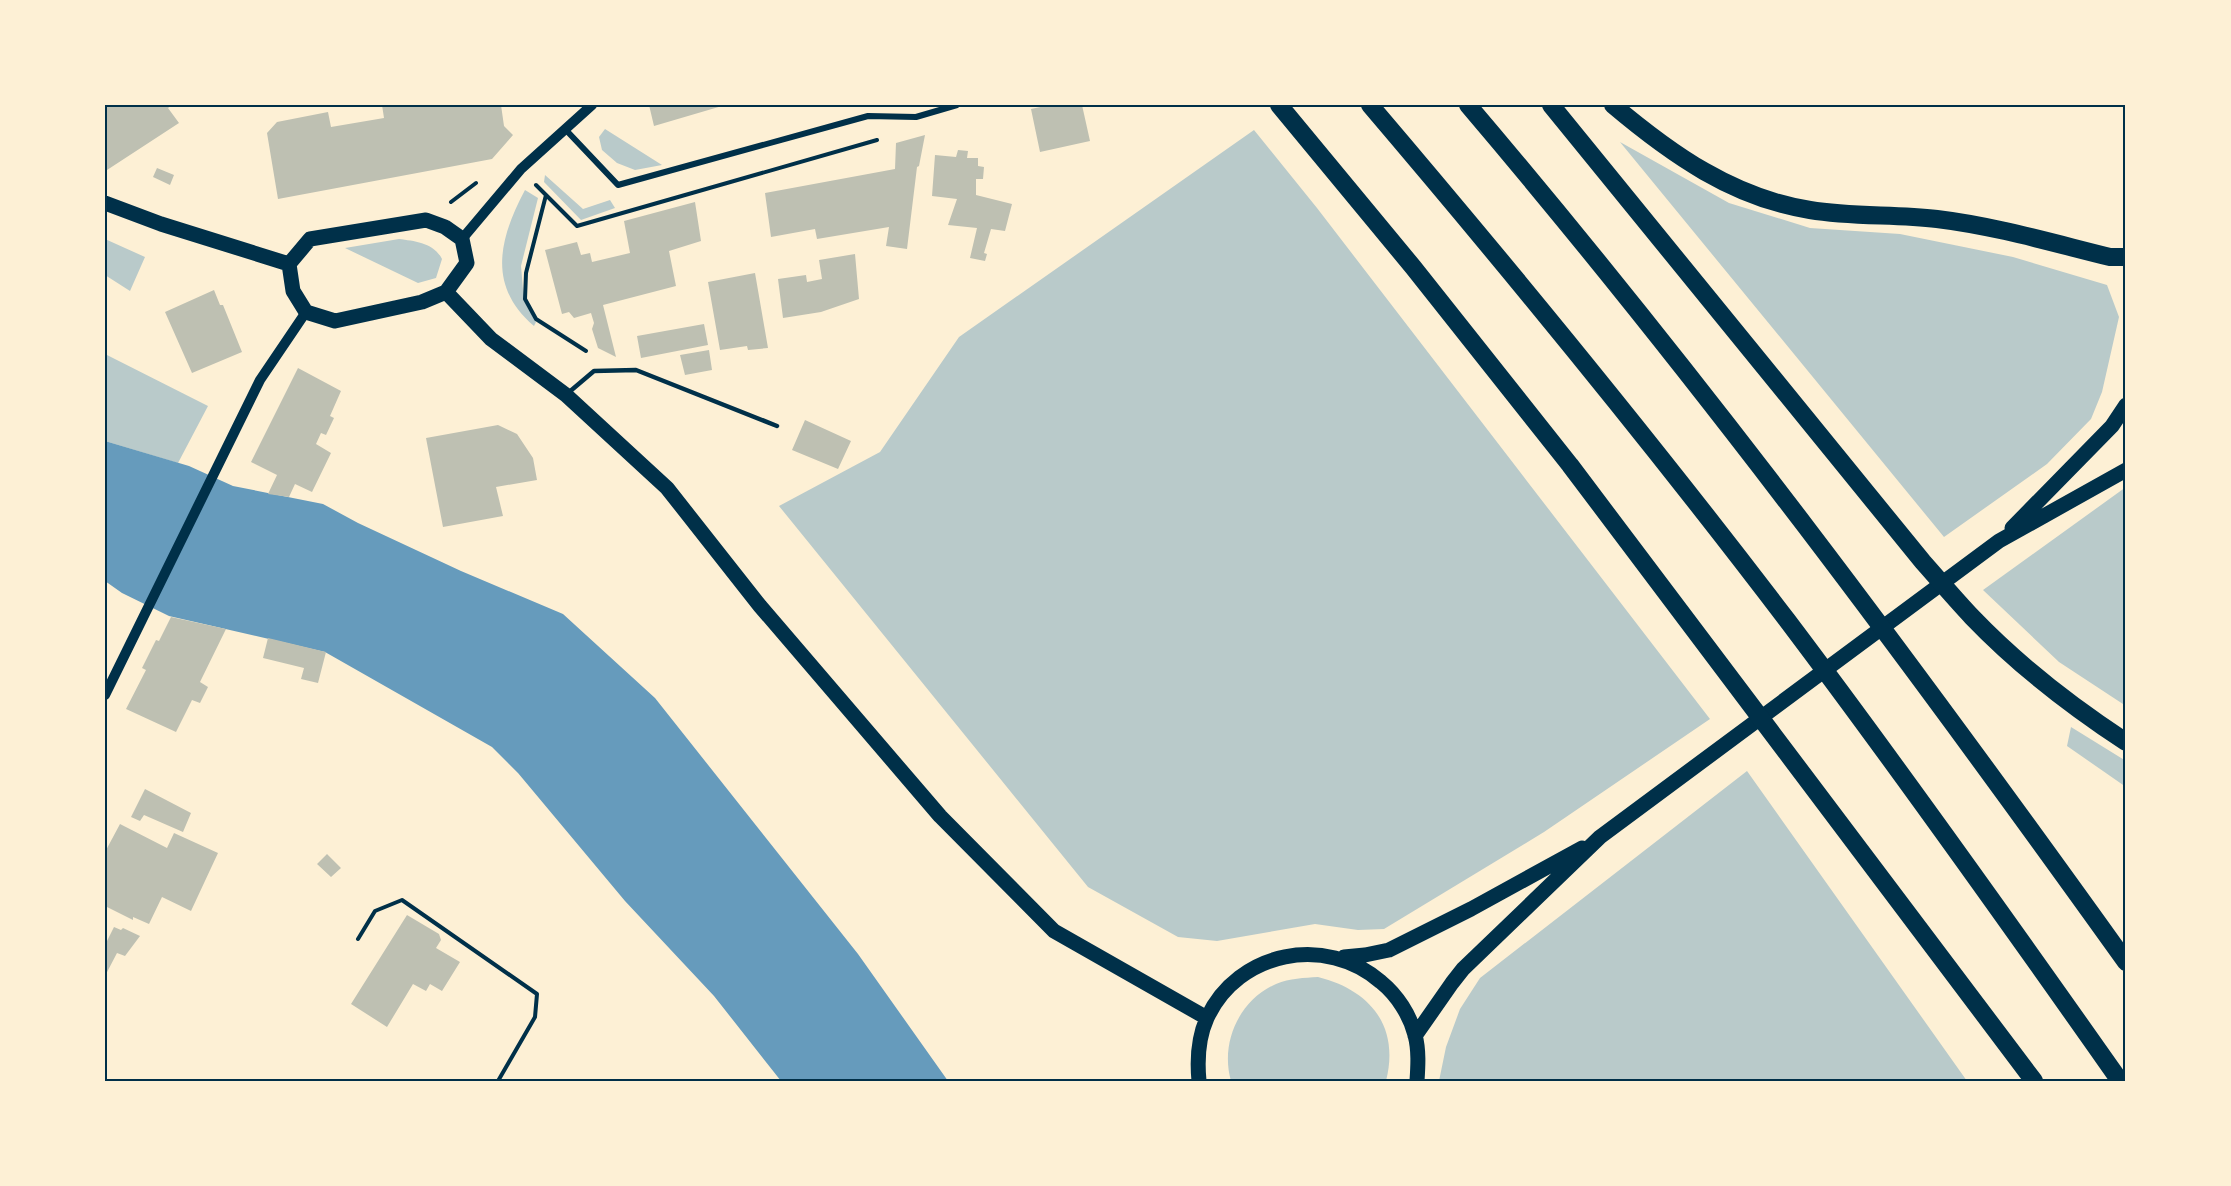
<svg xmlns="http://www.w3.org/2000/svg" width="2231" height="1186" font-family="'PT Sans Narrow',sans-serif">
	<style>
		.green { fill: #b9caca }
		.water { fill: #669bbc }
		.building { fill: #bec0b2 }
		.lines { fill: none; stroke-linecap: round; stroke-linejoin: round }
		.path { stroke: #003049; stroke-width: 4 }
		.service { stroke: #003049; stroke-width: 4.5 }
		.minor { stroke: #003049; stroke-width: 6 }
		.tertiary { stroke: #003049; stroke-width: 10 }
		.primary { stroke: #003049; stroke-width: 15 }
		.motorway { stroke: #003049; stroke-width: 18 }
		.neatline { fill: none; stroke: #003049; stroke-width: 2 }
	</style>
	<rect width="100%" height="100%" fill="#fdf0d5"/>
	<!-- green -->
	<path class="green" d="M605,129L662,165L635,170L617,163L602,150L599,137Z
		M1254,130L1317,208L1710,719L1544,832L1384,929L1358,930L1315,924L1217,941L1178,937L1088,887L779,506L880,452L959,337Z
		M1620,142L1729,203L1810,228L1900,234L2013,257L2107,285L2119,317L2102,392L2091,419L2047,464L1944,537Z
		M545,175L583,209L610,200L615,208L581,220L544,182Z
		M525,190L538,198L521,266L524,301L536,322L534,326C487,286 499,239 525,190Z
		M105,239L145,257L130,291L105,275Z
		M399,239C415,241 434,243 442,259L436,278L418,283L345,248Z
		M105,354L208,406L178,463L105,441Z
		M2126,487V706L2059,662L1983,590Z
		M2071,727L2126,761V787L2067,746Z
		M1747,771L1967,1081H1439L1446,1047L1460,1009L1480,978Z
		M1318,977C1370,990 1400,1026 1386,1081H1231C1220,1043 1239,1000 1276,984C1290,978 1304,978 1318,977Z"/>
	<!-- water -->
	<path class="water" d="M105,441L189,466L233,486L323,504L358,523L461,571L563,614L655,698L858,954L948,1081H781L714,996L625,901L518,773L492,747L325,652L169,616L122,593L105,581Z"/>
	<!-- building -->
	<path class="building" d="M109,105H172L168,108L179,123L107,170L105,168V108Z
		M382,105H432V107L501,105L504,126L513,135L492,159L278,199L267,133L277,122L328,112L331,127L384,118Z
		M649,105H721L722,106L654,126Z
		M1050,105H1082L1090,141L1040,152L1031,109Z
		M925,135L919,166L917,167L907,249L886,246L889,227L817,239L815,229L771,237L765,193L895,169L896,143Z
		M958,150L968,151L967,158H978V166L984,167L983,179H976V195L1012,204L1005,231L991,229L984,253L987,254L985,261L970,258L977,228L948,225L957,199L932,196L935,155L956,157Z
		M157,168L174,175L170,185L153,177Z
		M695,202L701,241L669,251L676,286L603,305L616,357L598,348L592,329L594,323L591,313L574,318L569,312L562,314L545,250L577,242L581,255L590,253L592,262L630,253L624,221Z
		M855,254L859,299L821,312L783,318L778,279L806,275L807,282L822,279L819,260Z
		M755,273L768,348L748,350L747,346L720,350L708,282Z
		M214,290L220,305H223L242,352L192,373L165,312Z
		M704,324L708,345L641,358L637,336Z
		M709,350L712,370L685,375L680,355Z
		M298,368L341,391L330,416L334,418L326,435L321,433L316,444L331,453L312,492L295,484L289,497L268,494L277,475L251,462Z
		M805,420L851,441L838,469L792,450Z
		M498,425L517,434L533,458L537,480L496,487L503,516L443,527L426,438Z
		M171,617L226,629L200,682L208,687L200,703L192,700L176,732L126,709L146,670L142,668L156,640L159,641Z
		M268,638L326,652L318,683L301,679L304,668L263,658Z
		M145,789L191,813L183,832L144,815L140,821L131,817Z
		M120,824L167,848L174,833L218,853L191,911L162,897L149,924L133,917V920L105,906V852Z
		M327,854L341,868L331,877L317,864Z
		M407,915L439,934L441,940L436,948L460,962L442,991L430,984L426,991L413,984L387,1027L351,1004Z
		M114,927L121,930L123,928L140,936L125,956L117,953L105,976V945Z"/>
	<g class="lines">
		<!-- path -->
		<path class="path" d="M536,185L546,195L526,273L525,299L536,319L586,351
			M546,195L577,226L877,140
			M451,202L476,183
			M358,939L375,911L402,900L537,994L535,1017L498,1081"/>
		<!-- service -->
		<path class="service" d="M568,393L594,371L636,370L777,426"/>
		<!-- minor -->
		<path class="minor" d="M565,129L618,185L868,116L916,117L957,105"/>
		<!-- tertiary -->
		<path class="tertiary" d="M462,239L521,169L592,105
			M105,695L260,380L306,312"/>
		<!-- primary -->
		<path class="primary" d="M105,203L161,224L289,264
			M426,220L445,227L462,239L467,263L446,292L422,302L335,321L306,312L293,291L289,264L310,239Z
			M446,292L491,339L566,395L667,488L760,606L940,816L1054,931L1207,1018
			M2012,528L2112,426L2126,405
			M1344,957L1365,955L1389,950L1471,909L1582,848
			M1415,1036L1452,983L1463,969L1600,837L1999,541L2126,470
			M1199,1081C1197,1060 1198,1038 1207,1018C1238,951 1326,934 1381,982C1397,995 1410,1015 1415,1035C1419,1050 1418,1066 1417,1081"/>
		<!-- motorway -->
		<path class="motorway" d="M1279,105L1413,267L1570,465L2034,1081
			M1370,105C1513,273 1653,444 1787,620C1901,771 2011,926 2120,1081
			M1468,105C1701,379 1916,669 2126,962
			M1551,105L1923,562C1939,580 1955,599 1972,617C2018,665 2071,706 2126,742
			M1613,105C1671,154 1733,198 1810,210C1852,217 1895,214 1937,219C1995,226 2053,243 2110,257H2126"/>
	</g>
	<!-- border -->
	<rect width="2231" height="1186" fill="none" stroke="#fdf0d5" stroke-width="213"/>
	<rect x="106" y="106" width="2018" height="974" class="neatline"/>
</svg>
